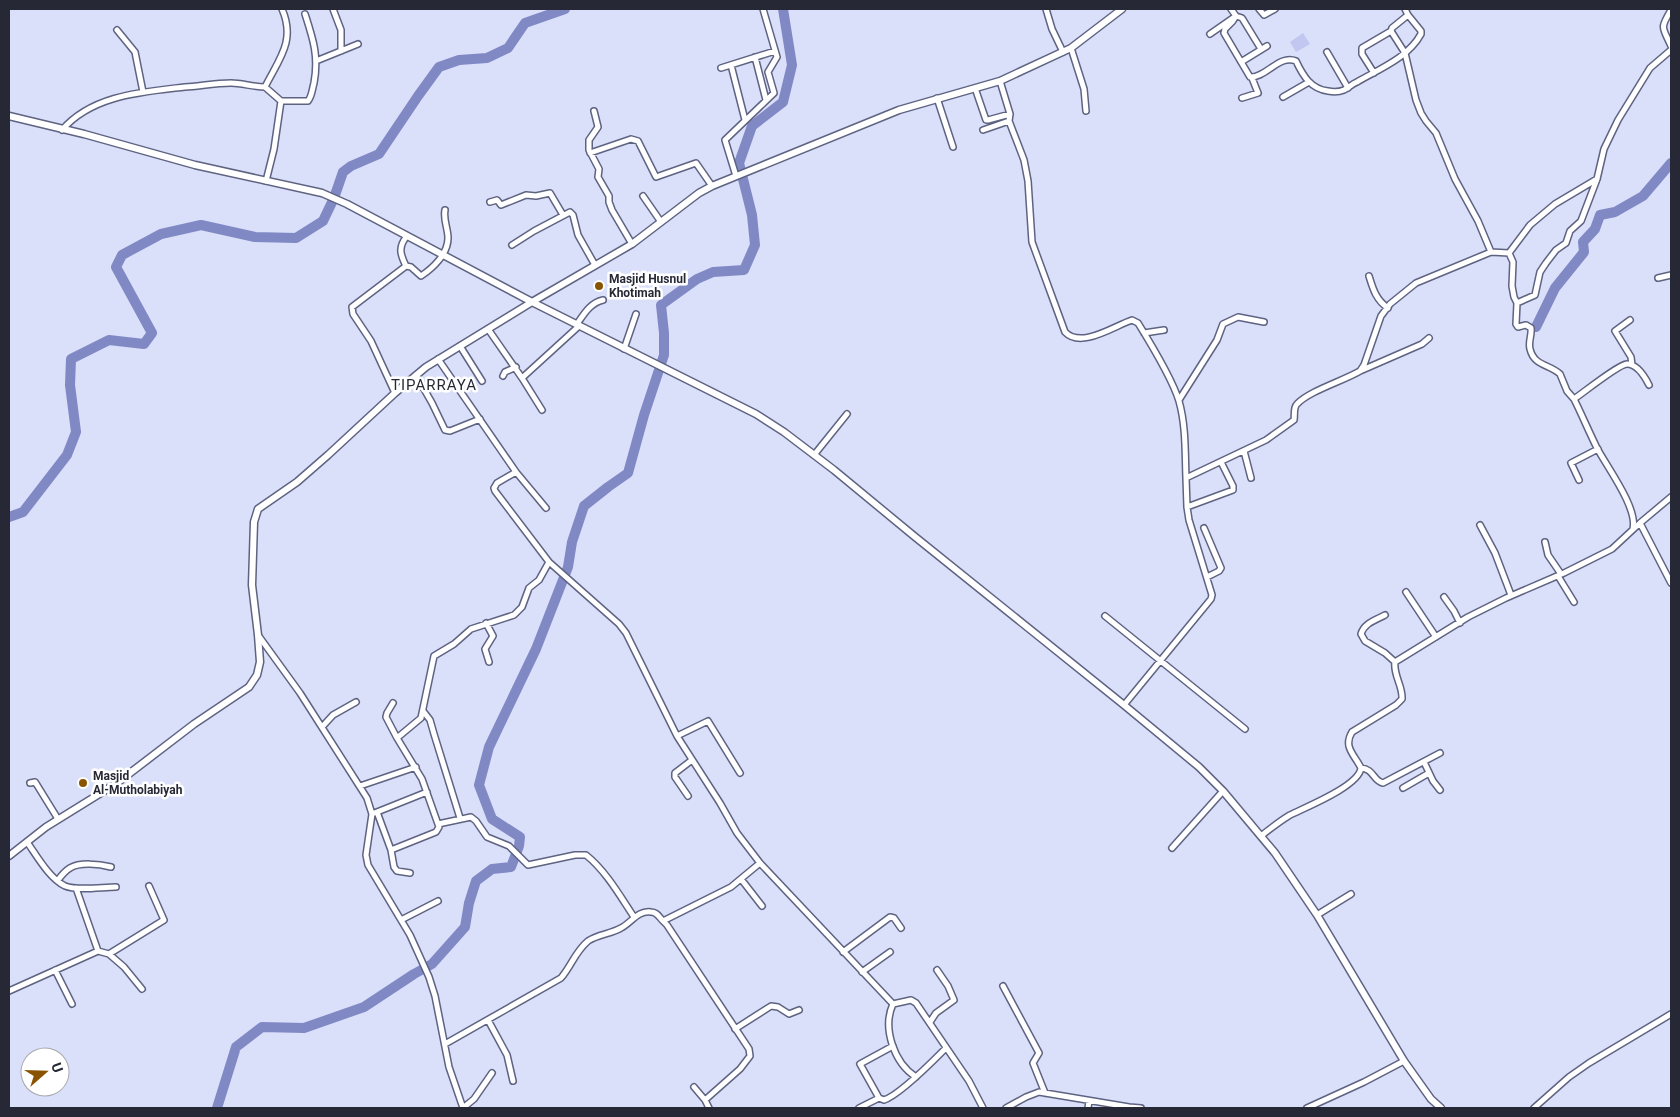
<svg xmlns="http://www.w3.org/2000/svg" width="1680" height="1117" font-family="Roboto,sans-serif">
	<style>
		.garden { fill: #c1c7f0 }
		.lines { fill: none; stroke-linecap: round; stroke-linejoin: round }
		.river { stroke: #8189c5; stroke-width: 10 }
		.minor-casing { stroke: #5e6381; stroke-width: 8 }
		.tertiary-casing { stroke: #5e6381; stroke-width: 9 }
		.minor { stroke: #fff; stroke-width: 5 }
		.tertiary { stroke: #fff; stroke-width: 6 }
		.poi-dot { fill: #895402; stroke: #fff; stroke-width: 2 }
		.labels { text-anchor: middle; stroke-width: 5; stroke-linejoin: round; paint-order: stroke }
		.poi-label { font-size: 12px; font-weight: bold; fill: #262835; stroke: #fff; text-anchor: start }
		.quarter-label { font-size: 15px; letter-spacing: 1px; fill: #262835; stroke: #fff }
	</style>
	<rect width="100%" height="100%" fill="#dadffa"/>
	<!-- garden -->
	<path class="garden" d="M1303,33L1310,44L1296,52L1290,42Z"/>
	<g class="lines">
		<!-- river -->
		<path class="river" d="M1536,327L1555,288L1584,252L1583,242L1595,229L1600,215L1615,212L1643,196L1671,163
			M9,517L23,512L67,455L76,432L70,385L71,359L109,340L144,344L152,333L116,267L122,255L161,234L201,225L255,237L296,238L323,221L334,198L343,172L351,166L379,154L418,96L439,67L459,60L487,58L508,48L525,23L565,9
			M217,1108L236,1047L262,1027L304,1028L364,1007L414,974L432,964L465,927L469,903L476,881L492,869L511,867L519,846L520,837L492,819L479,785L489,747L536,649L568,567L572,542L584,506L608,487L628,473L644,415L664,355V333L661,305L697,279L713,272L744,270L755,245L752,215L739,163L752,126L783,102L792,65L783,9"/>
		<!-- minor casing -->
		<g class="minor-casing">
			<path id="minor" d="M333,9L341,30V51
				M1046,9L1052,29L1063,52
				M1231,9L1236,16L1242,18L1261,49
				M1259,9L1264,15L1275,9
				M1405,9L1408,15L1392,28L1391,31L1405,53L1416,100L1421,113L1426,121L1436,133L1455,179L1478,221L1491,252
				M1671,10C1659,30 1663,27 1671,46
				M1236,16L1232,22L1225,29L1224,33L1250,77C1266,78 1279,54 1296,61C1303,76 1311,89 1328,91C1333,92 1339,92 1344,90C1348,88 1352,84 1357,82C1379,69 1408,58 1421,34V31L1408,15
				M117,30L135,52L143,92
				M1210,34L1233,18
				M1071,48L1084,89L1086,111
				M1327,52L1348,88
				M755,57L766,100
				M316,61L358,44
				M1241,62L1267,46
				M731,65L745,120
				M721,68L775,51
				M1374,73L1362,54V48L1391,31
				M1000,81L1010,114L1009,121L1024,160L1028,181L1032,242L1065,332C1081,349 1114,326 1132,320L1138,323C1151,344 1172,378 1179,401C1186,426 1185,452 1186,478
				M265,87L281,101L274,149L266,181
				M265,87C279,59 296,41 282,9
				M975,88L986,120H988L1010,114
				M1283,97L1309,82
				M937,98L953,147
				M1242,98L1258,93L1252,78
				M281,101H308C312,96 312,90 314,83C319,56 313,39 305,14
				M594,111L598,127L589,140V150L599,169L598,177L609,196V202L612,210L632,244
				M62,130C92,95 142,92 185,87C200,86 216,83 231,83C242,83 253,87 265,87
				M983,130L1009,121
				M590,153L631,139L638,141L656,177L696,163L712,186
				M736,176L725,140L774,93L768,72L777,57L763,9
				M643,196L661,222
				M490,202L497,200L501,205L526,195L536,196L550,193L563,215
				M512,245L534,231L570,212L573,215L578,235L595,265
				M1509,253L1513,262L1512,286L1514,297L1517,303L1516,324L1518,327L1526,325L1531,328C1532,336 1528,341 1530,349C1534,366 1549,364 1560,374L1567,391L1574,399C1583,393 1619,364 1627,364C1637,364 1645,377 1649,385
				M1509,253L1530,225L1555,204L1597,179
				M406,266C400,254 398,247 407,236
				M1369,276C1373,289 1376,300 1388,308
				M1658,278L1671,275
				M1517,303L1535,295L1540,272L1546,263L1556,250L1566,243L1570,231L1581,221L1597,179L1604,149L1618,120L1650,68L1671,50
				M1630,320L1615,331L1631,357L1632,365
				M577,324C584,314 590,303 603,300
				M488,329L522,378L579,326
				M1144,333L1164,330
				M460,346L482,381
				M624,349L636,314
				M438,359L516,472L497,483L494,488L495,491L549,562L619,624L626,633L677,736L720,803L737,833L760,863L893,1004L911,1000L916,1003L969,1081L983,1108
				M1360,371L1422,344L1429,338
				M416,375L432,403L445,430L450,431L480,419
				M503,376L505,372L516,367
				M522,378L542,410
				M395,393L371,341L353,314L352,307L406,266L411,267L421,276C433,268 448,254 448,238C448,228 443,220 445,210
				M1574,399C1582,415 1589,432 1597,448C1607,467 1638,508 1633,529
				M1179,400L1217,340L1223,324L1238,317L1264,322
				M1244,451L1251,478
				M814,455L847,414
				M516,472L546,508
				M1579,480L1571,463L1598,449
				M1187,507L1233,490V486L1221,462
				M1640,523L1671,583
				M1480,525L1495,553L1511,595
				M1204,528L1221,568L1219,571L1207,577
				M1545,542L1548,555L1561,574
				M1558,576L1574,602
				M1406,592L1436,637
				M1444,597L1454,611L1460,623
				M1385,615C1376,620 1364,623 1361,634L1365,641L1385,653L1395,662
				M1105,616L1245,729
				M486,623L493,636L485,649L489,662
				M258,635L300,693L367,798L372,814L366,855L368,865L410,935L429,977L435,996L449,1067L463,1108
				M393,703L387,713L386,717L397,738
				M1124,705L1211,599L1212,595L1189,520L1187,507L1186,478L1266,440L1294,420C1295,415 1293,408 1297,404C1309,391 1343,381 1360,371L1364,365L1381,316L1390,304L1416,283L1491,252L1509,253
				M423,711L430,720L434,734L460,818
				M322,727L333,715L356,702
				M677,736L708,721L740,773
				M1424,762L1433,781L1440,790
				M1361,768C1374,769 1373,781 1383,783L1440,753
				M30,783L35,782L37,785L58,819
				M360,786L416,767
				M1403,788L1429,773
				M688,796L675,777V773L692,760
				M377,812L391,850
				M372,814L427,792
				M438,824L471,817L476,821L487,837L509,846L528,865L575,855H586C606,871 620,896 634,917
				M1261,836C1271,828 1280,821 1290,815C1306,807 1359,786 1361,768C1354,754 1343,747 1352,732L1396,705L1402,699C1403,686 1393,675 1395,662L1468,617L1506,598L1564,573L1612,549L1640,523L1671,497
				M27,842C37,856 49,878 65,886C78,891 102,887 116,887
				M1172,848L1223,791
				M410,873L397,871L394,867L391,850L436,832L439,827L422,779L397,738L421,718L434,656L454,644L471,629L514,615L522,607L529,588L539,580L549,562
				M741,879L762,906
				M58,880C61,876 65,871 70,868C80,862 99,864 111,867
				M76,888L98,951
				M1317,915L1351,894
				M401,920L438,901
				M663,921L667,925L749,1049L750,1056L740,1069L705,1100L709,1108
				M843,952L890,917L894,918L901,928
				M109,954L124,967L142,989
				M55,970L72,1004
				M862,972L890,952
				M1003,986L1039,1053L1033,1063L1045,1093
				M9,991L98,951L109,954L164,920L149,886
				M893,1004C882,1028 894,1063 916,1077
				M488,1020L507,1055L513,1081
				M930,1022L936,1013L954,1000L948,986L937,970
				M735,1029L771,1006L778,1007L789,1014L799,1010
				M445,1044L561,978C572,965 575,952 588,941C598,934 611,934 621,928C631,923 638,910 651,912C657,912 659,917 663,921L731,887L760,863
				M893,1046L860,1064L879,1098L884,1100C900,1095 933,1061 946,1048
				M694,1087L705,1100
				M463,1108L474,1099L492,1073
				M859,1108L879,1098
				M1006,1108L1026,1097L1039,1092L1129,1107
				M1088,1108L1089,1101
				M1129,1108V1107L1141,1108
				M1307,1108L1364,1082L1404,1061
				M1534,1108L1569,1077L1589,1063L1671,1014"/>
		</g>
		<!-- tertiary casing -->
		<g class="tertiary-casing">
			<path id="tertiary" d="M9,116L84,134L195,165L322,193L347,204L532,302L632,244L699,193L712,186L899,110L1000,81L1071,48L1122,9
				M9,856L46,827L117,783L194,724L249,687L257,675L260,662L258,635L252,585L254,522L258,509L297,482L328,455L395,393L426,367L532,302L756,414L784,432L834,470L914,536L1124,705L1199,767L1223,791L1275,853L1317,915L1404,1061L1431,1099L1441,1108"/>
		</g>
		<!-- minor -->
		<use href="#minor" class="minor"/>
		<!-- tertiary -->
		<use href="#tertiary" class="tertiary"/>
	</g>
	<!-- markers -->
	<g class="poi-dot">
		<circle cx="599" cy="286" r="5"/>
		<circle cx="83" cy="783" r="5"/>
	</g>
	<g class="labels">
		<!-- poi labels -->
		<g class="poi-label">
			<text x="609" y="283">Masjid Husnul<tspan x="609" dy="14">Khotimah</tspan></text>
			<text x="93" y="780">Masjid<tspan x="93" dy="14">Al-Mutholabiyah</tspan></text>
		</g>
		<!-- quarter labels -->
		<g class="quarter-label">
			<text x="434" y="390">TIPARRAYA</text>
		</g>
	</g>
	<!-- border -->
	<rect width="1680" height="1117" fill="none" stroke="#262835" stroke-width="20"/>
	<!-- north arrow -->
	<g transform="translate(45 1072) rotate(70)"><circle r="24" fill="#ffffff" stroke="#a8a9ae"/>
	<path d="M0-4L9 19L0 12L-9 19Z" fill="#895402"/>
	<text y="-8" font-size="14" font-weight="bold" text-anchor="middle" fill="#262835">U</text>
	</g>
</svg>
